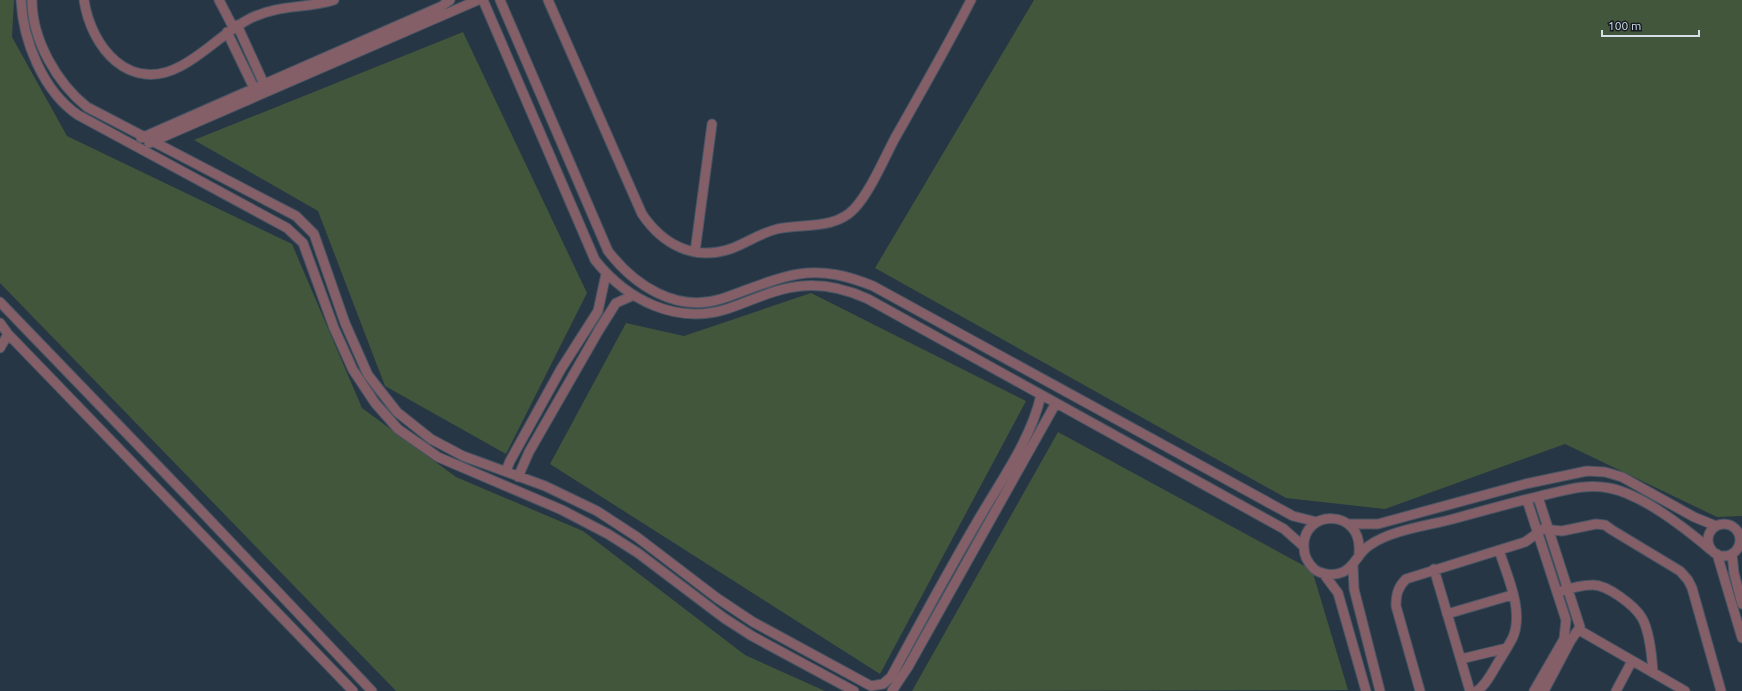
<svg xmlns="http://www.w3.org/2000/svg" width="1742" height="691" font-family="Ubuntu,sans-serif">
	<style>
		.green { fill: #42563b }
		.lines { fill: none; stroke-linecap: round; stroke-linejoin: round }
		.minor-casing { stroke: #465463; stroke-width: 11 }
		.minor { stroke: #855f67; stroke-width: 9 }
	</style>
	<rect width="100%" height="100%" fill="#263645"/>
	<!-- green -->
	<path class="green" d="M0,0H14L12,37L67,136L292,244L362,408L456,477L583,531L745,655L825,691H396L0,283Z
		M1034,0H1742V516L1717,517L1565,444L1385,509L1286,498L875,268Z
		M463,32L587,293L506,454L385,386L318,211L194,140Z
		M811,293L1026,401L880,674L550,464L626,323L684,336Z
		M1058,432L1312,570L1348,690L912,691Z"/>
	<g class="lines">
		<!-- minor casing -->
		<g class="minor-casing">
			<path id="minor" d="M21,0C23,41 43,91 78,115L287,228L303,243L334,328L353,370L375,403L398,429L438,457L562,510L608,534L638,553L724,618L752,636L854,691
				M32,0C32,40 57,83 87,107L296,216L314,234L345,323L368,375L397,412L431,439L463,456L545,486L597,511L637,537L717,598L753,622L871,686L883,684L891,677C919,625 947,573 977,522C1000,482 1031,440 1041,395
				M84,0C91,47 129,94 181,66C206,53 225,31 251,18C280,4 305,9 334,0
				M219,0L233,27
				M483,0L595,260C627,300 676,325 727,309C751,301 776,288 802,286C826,284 846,289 868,299L1284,529L1303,546
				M500,0L608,251C634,285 676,313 721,299C746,291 772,278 799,274C825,270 848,276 873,286L1293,516L1317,522
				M548,0L642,214C663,245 695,262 733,248C748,242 761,233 777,229C803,223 834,230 854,209C870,192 884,159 895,138C921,92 947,47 971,0
				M237,25L264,84
				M227,32L254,88
				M141,138L442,6L450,0
				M149,143L478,0
				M695,252L712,124
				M0,302L187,496L372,691
				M0,323L8,334L353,691
				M0,348L8,334
				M506,471L510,461L561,369L598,311L606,274
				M518,477L529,452L599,330L616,303L632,296
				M1538,497L1580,627L1571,640L1544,691
				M1527,500L1566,620L1564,639L1534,691
				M1349,524H1378L1525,484L1587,471L1605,472L1622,477L1694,517L1716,526
				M1708 540a16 16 0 1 1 32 0a16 16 0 1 1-32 0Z
				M1359,553C1363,507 1301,509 1304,548C1304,556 1308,563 1314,569C1322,575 1334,576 1343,572C1356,566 1357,553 1370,545C1391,530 1427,526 1453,519C1482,511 1511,503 1540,496C1563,491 1585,483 1609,488C1642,494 1685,528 1711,550
				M1717,554L1742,638
				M1732,554L1734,573L1742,604
				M1353,565L1354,589L1380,691
				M1434,569L1470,691
				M1323,573L1338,593L1366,691
				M1561,591C1571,588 1582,585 1592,585C1607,584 1635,606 1642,618C1650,632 1652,657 1653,673
				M1447,614L1512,595
				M1579,630L1685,691
				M1461,659L1507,648
				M892,691L908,667L1056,403
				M1420,691L1396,606C1396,594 1398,587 1406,579L1525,542L1543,529L1562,531L1596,524L1605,525L1612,530L1680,571L1688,580L1692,588L1721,691
				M1477,691C1487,684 1492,672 1499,661C1504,653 1509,645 1513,637C1524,610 1507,576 1499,550
				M1616,691L1632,661"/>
		</g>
		<!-- minor -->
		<use href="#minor" class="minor"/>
	</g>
	<!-- scale -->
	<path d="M1602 30v6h97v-6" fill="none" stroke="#d5dfe9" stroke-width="2"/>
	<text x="1608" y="30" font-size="12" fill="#d5dfe9" stroke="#151c23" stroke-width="3" paint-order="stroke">100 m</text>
</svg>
